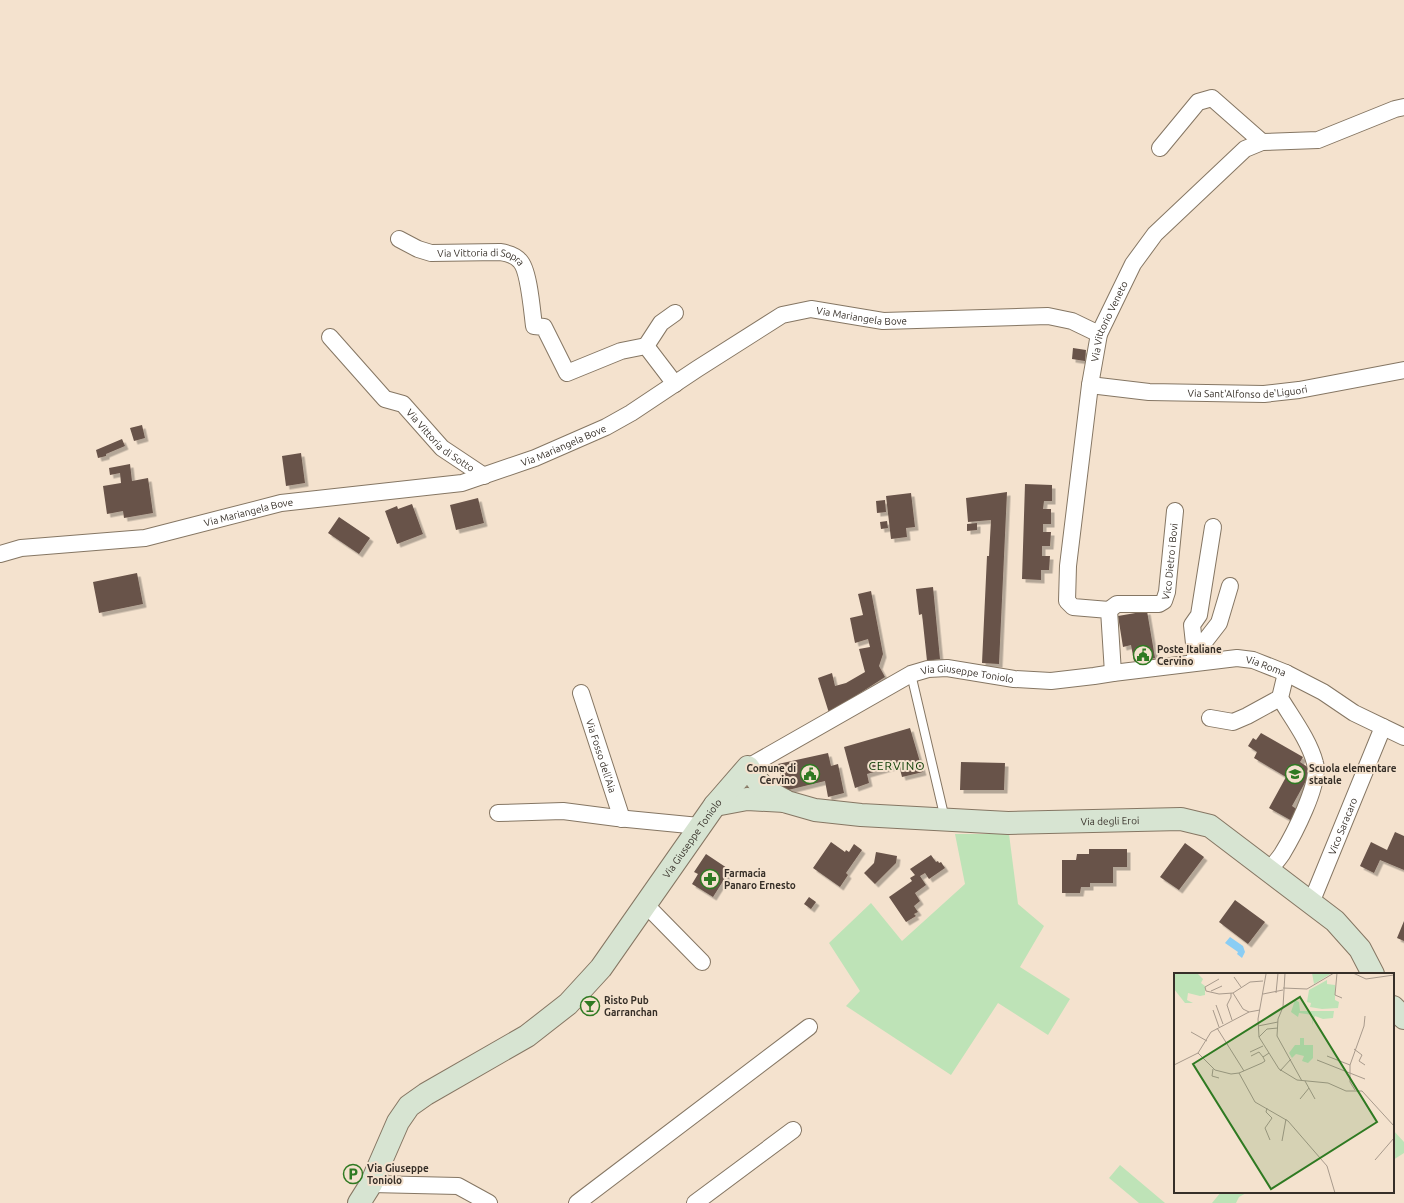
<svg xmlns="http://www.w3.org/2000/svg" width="1404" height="1203" font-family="Ubuntu,sans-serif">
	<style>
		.green { fill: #bee3b7 }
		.water { fill: #8acdf4 }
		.building { fill: #685349; filter: url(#shadow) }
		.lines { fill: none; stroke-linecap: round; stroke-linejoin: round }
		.lane-casing { stroke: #857663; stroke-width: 10 }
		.street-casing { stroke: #857663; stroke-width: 18 }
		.secondary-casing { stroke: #857663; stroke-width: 24 }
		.lane { stroke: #fff; stroke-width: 8 }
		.street { stroke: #fff; stroke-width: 16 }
		.secondary { stroke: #d7e4d2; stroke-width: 22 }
		.labels { text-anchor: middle; stroke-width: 4; stroke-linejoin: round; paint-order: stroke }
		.street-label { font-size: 10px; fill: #362f28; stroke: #f4e2ce }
		.poi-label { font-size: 10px; font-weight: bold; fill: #362f28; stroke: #f4e2ce; text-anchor: start }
		.quarter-label { font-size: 12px; letter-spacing: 1px; fill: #083b01; stroke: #f4e2ce }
		.inset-road { fill: none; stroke: #a89a8c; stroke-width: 1 }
		.view { fill: #2f7a22; fill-opacity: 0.15; stroke: #2f7a22; stroke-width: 2 }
		.inset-edge { fill: none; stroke: #362f28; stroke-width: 2 }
	</style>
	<defs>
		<filter id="shadow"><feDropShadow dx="3.5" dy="3.5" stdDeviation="0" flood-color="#0004"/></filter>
	</defs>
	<rect width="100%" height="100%" fill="#f4e2ce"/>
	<!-- green -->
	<path class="green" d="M955,834H1009L1018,904L1044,926L1020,967L1070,999L1048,1035L998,1003L951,1075L846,1006L860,991L829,943L871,903L902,941L965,884Z
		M1393,1130L1404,1142V1153L1393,1160Z
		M1120,1165L1165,1203H1139L1109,1178Z
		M1221,1192H1248L1239,1197L1236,1203H1212Z"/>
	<!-- water -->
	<path class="water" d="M1230,937L1243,946L1245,952L1242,958L1237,954L1238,952L1225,943Z"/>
	<!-- building -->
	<path class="building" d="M1073,348L1086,350L1085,361L1072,359Z
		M142,425L145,438L134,441L130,428Z
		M122,439L125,446L106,454V456L98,458L96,450Z
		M301,453L305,483L286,486L282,456Z
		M130,464L132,481L148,478L153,513L124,518L123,511L107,514L103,486L121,483L120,473L110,475L109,468Z
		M1025,484L1052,485V501H1044L1043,509H1051V524H1043V532H1051L1050,546H1042V556H1050L1049,570H1041V580L1022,579Z
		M1007,492L999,664L982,663L987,556H989L991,520L968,522L966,498Z
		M911,493L915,527L906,528L907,537L891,539L886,496Z
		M478,498L484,523L456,530L450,505Z
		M885,500L886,512L877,513L876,501Z
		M412,504L423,534L397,544L385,511L397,506L398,509Z
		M339,517L370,538L359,554L328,533Z
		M887,521L888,528L881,529L880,522Z
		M977,523V530L967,531V524Z
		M137,573L143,604L99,613L93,582Z
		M933,587L940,659L927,661L922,614L919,615L916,589Z
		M871,591L883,654L879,666L885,677L829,713L818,678L832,673L835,686L846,683L865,672L859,649L870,647L868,639L855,643L850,618L863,615L858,594Z
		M1147,611L1155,658L1134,661L1131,645L1123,647L1118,616Z
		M910,728L923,772L902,777L899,765L867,774L869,783L855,788L844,747Z
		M1261,733L1303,757L1300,762L1312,770L1292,806L1298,810L1292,821L1269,808L1286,777L1254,758L1257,752L1248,746L1253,738L1256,740Z
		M828,753L831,766L838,764L844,793L828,797L825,781L784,791L778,764Z
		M961,762L1005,763L1004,790H960Z
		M1395,832L1404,836V870L1380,860L1374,873L1360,866L1371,842L1387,850Z
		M831,842L845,852L846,850L849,852L854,844L862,850L846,873L848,875L840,887L813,868Z
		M1185,843L1204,857L1179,890L1160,877Z
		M1089,849H1127V867H1113V883H1090V887H1081L1080,893H1062V860H1076L1077,854H1089Z
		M876,852L897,856L896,863L875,884L864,873L874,863Z
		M706,854L730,870L713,897L692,884L698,874L694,872Z
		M931,855L936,862L938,861L939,863L941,862L945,868L929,879L925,873L920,876L926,885L915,893L920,901L914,906L918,912L914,914L916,916L906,922L889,897L912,881L910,878L915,875L910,869Z
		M809,897L816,902L811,909L804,904Z
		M1235,900L1265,922L1248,944L1219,922Z
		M1404,921V941L1397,938Z"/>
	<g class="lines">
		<!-- lane casing -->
		<g class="lane-casing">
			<path id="lane" d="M911,674L945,819"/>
		</g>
		<!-- street casing -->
		<g class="street-casing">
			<g id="street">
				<path d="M1160,148L1198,102L1212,98L1262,142"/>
				<path id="s1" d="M399,239L418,249L431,253L500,252C507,253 515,255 520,261C529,270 532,311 534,326L544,327L567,373L621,351L646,346L675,384"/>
				<path id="s2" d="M330,337L385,399L403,404L442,448L484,476"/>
				<path d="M646,346L661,323L675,313"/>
				<path id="s3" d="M1090,385L1149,392L1264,394L1299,390L1404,370"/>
				<path id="s4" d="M0,554L21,548L145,538L281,503L462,483L535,458L606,427L631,413L697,369L782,315L811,309L883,321L1048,316L1072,321L1099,334"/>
				<path id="s5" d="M1109,610L1117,604H1159L1164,601L1167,592L1175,511"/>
				<path d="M1195,654L1219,623L1230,586"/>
				<path d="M1196,662L1192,625L1199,615L1213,527"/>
				<path id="s6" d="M1113,673L1109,610L1073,607L1067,601L1068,566L1090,385L1099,334L1133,264L1155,234L1245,149L1262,142L1318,140L1395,109L1404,107"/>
				<path id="s7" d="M581,693L622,819"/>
				<path d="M1210,718L1233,722L1247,716L1280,698"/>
				<path id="s8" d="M748,767L911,674L928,669L947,668L1014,679L1051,681L1094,676L1113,673L1237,658L1253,660L1286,673L1323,692L1354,713L1404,737"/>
				<path d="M498,813L563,811L617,818L699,826"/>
				<path d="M1269,871C1273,865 1278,860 1282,854C1293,836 1321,783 1315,763C1309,740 1292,718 1280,698L1286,673"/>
				<path id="s9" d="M1311,903L1383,727"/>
				<path d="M645,904L702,962"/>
				<path d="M371,1184L458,1186L489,1203"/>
				<path d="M577,1203L809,1027"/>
				<path d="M695,1203L793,1130"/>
			</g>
		</g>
		<!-- secondary casing -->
		<g class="secondary-casing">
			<g id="secondary">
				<path d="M715,805L747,799L785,801"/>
				<path d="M1393,1007L1404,1018"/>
				<path id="s10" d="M359,1203L371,1184L398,1122L409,1106L426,1094L527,1036L568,1004L601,968L715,805L748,767L757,780L767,791L787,802L815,810L861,815L1008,823L1181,819L1210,826L1335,921L1360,949L1373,974"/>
			</g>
		</g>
		<!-- lane -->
		<use href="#lane" class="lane"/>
		<!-- street -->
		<use href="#street" class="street"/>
		<!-- secondary -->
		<use href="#secondary" class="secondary"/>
	</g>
	<!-- icons -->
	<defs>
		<g id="civic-ring" transform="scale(1)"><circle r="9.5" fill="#f4e2ce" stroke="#2f7a22" stroke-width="1.5"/><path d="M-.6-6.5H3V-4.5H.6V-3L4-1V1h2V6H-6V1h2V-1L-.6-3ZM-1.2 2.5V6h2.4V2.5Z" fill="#2f7a22"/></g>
		<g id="school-ring" transform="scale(1)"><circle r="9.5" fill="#f4e2ce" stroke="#2f7a22" stroke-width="1.5"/><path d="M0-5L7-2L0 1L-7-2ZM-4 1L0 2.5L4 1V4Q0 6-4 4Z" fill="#2f7a22"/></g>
		<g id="pharmacy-ring" transform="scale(1)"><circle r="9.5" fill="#f4e2ce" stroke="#2f7a22" stroke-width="1.5"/><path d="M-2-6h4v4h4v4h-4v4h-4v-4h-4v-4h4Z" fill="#2f7a22"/></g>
		<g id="bar-ring" transform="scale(1)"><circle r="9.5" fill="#f4e2ce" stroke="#2f7a22" stroke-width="1.5"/><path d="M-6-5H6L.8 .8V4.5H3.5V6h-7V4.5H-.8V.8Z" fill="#2f7a22"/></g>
		<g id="parking-ring" transform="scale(1)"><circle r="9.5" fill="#f4e2ce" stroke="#2f7a22" stroke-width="1.5"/><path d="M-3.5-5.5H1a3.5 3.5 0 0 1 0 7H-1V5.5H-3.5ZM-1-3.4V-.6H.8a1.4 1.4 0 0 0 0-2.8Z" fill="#2f7a22"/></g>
	</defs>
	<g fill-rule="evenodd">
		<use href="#civic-ring" x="1143" y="655"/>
		<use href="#civic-ring" x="810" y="774"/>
		<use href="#school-ring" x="1295" y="774"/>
		<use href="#pharmacy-ring" x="710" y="879"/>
		<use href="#bar-ring" x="590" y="1006"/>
		<use href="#parking-ring" x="353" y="1174"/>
	</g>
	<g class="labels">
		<!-- street labels -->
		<g class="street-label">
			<text dy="4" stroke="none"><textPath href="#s1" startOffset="86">Via Vittoria di Sopra</textPath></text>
			<text dy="4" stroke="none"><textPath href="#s4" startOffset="913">Via Mariangela Bove</textPath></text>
			<text dy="4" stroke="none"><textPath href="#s6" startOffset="392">Via Vittorio Veneto</textPath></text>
			<text dy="4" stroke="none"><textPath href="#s3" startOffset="158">Via Sant'Alfonso de'Liguori</textPath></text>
			<text dy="4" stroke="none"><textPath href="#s2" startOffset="154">Via Vittoria di Sotto</textPath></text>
			<text dy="4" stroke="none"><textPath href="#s4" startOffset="577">Via Mariangela Bove</textPath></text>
			<text dy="4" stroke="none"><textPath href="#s4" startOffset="253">Via Mariangela Bove</textPath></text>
			<text dy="4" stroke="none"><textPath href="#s5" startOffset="98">Vico Dietro i Bovi</textPath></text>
			<text dy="4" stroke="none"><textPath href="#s8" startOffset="547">Via Roma</textPath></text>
			<text dy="4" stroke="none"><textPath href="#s8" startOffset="245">Via Giuseppe Toniolo</textPath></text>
			<text dy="4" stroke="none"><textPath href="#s7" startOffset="66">Via Fosso dell'Aia</textPath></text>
			<text dy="4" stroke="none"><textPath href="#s10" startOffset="975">Via degli Eroi</textPath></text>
			<text dy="4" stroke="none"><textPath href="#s9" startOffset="83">Vico Saracaro</textPath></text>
			<text dy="4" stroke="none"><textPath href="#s10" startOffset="506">Via Giuseppe Toniolo</textPath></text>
		</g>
		<!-- poi labels -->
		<g class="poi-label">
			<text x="1157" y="653">Poste Italiane<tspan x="1157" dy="12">Cervino</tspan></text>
			<text x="796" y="772" text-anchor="end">Comune di<tspan x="796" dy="12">Cervino</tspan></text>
			<text x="1309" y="772">Scuola elementare<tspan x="1309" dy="12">statale</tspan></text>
			<text x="724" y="877">Farmacia<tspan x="724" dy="12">Panaro Ernesto</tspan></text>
			<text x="604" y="1004">Risto Pub<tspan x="604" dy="12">Garranchan</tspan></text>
			<text x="367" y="1172">Via Giuseppe<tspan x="367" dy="12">Toniolo</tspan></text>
		</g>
		<!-- quarter labels -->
		<g class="quarter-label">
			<text x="897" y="770">CERVINO</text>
		</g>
	</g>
	<!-- overview -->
	<g transform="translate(1174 973)">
		<rect width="220" height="220" fill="#f4e2ce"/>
		<path d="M0,0H23L29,6L27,10L31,13V22L26,23L14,20L13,27L19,30H11L0,16ZM138,0H158L140,11ZM153,7V11L161,12V27L165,29L164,35L148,36L136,34L137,30L133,29L135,17ZM121,27L125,29L126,38H160L159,45L149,46L141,43L138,52L139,42L125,40L124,44L117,39ZM126,65H130V72H139V85L134,90L128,88L130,83L122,81L118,85L115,80L121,72H126Z" fill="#bee3b7"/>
		<path class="inset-road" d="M111,0L109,34L104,46L103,63L128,108M163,0L161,22L168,25M179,0L192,6L220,2M92,1L84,46L85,64L105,96L123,107L154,110L172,118H188L220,153M60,4L67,14M45,6L31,14L32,18L45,21L59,20L76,9L89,8M109,15L133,16L160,0M37,18L48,13M57,20V24L53,32L58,47M59,20L69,36L75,39L86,37M102,20L104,0M89,21L109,17M42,32L49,51M39,37L45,54M84,53L104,49M43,55L70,98M17,59L33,68M85,64L93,56L104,55M180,76L188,82L185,88L191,92M76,79L89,73M24,80L41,97L57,101L65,100L88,90L91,88L89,84L95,80M77,83L85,79L89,84M153,83L176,92M143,87L191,106M0,92L24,80L37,59L75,39M39,96L38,103L45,105M106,98L117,86M65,100L81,129L114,148L153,193L161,220M131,108L141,126M181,117L176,109V92L190,53L191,43M126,126L135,115M93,135L92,139L98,145L91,155L96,167M108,168L112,146M201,187L220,165"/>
		<path class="view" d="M126,24L203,149L97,216L19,91Z"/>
		<rect width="220" height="220" class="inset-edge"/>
	</g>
</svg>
